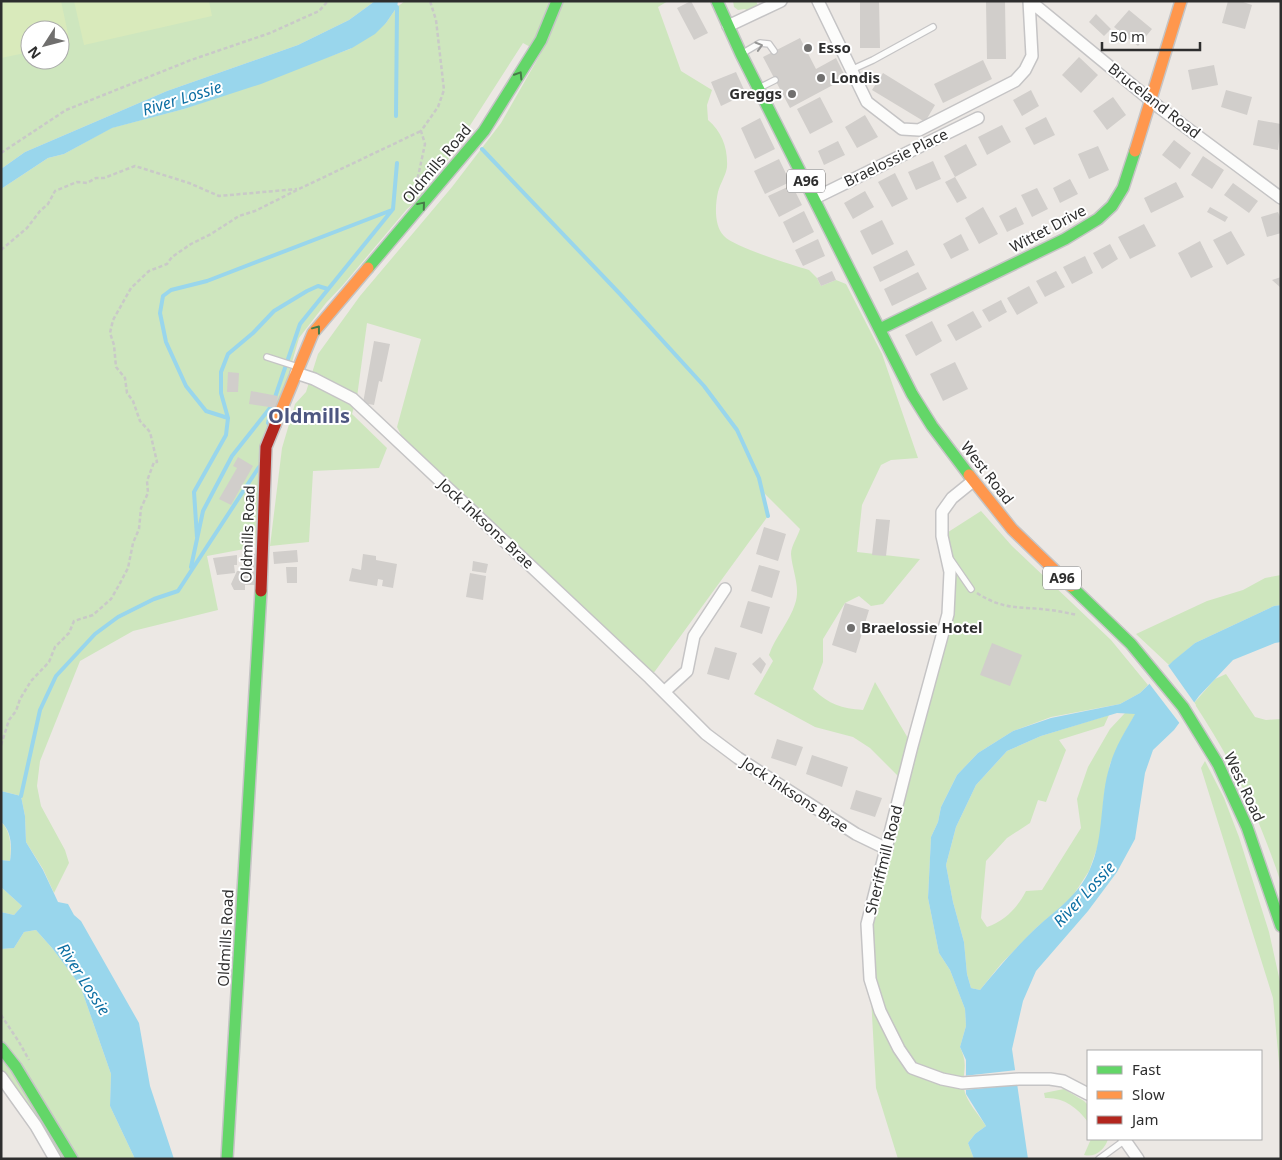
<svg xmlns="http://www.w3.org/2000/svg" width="1282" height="1160" font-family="'Noto Sans',sans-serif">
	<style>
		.green { fill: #cee6be; fill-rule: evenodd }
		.pitch { fill: #d9eabb }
		.water { fill: #99d6ec; fill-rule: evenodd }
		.pier { fill: #ece8e4 }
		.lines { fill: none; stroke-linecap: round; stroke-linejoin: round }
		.stream { stroke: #99d6ec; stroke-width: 4 }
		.building { fill: #d1cecb }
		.lane-casing { stroke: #c5c4c5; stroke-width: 8 }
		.street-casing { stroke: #c5c4c5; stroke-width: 14 }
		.fast-casing { stroke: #c5c4c5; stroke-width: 14 }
		.slow-casing { stroke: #c5c4c5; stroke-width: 14 }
		.jam-casing { stroke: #c5c4c5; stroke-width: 14 }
		.path { stroke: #c9c9c8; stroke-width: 2.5; stroke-dasharray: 4 2.5; stroke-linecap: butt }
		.lane { stroke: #fcfcfb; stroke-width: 5.5 }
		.street { stroke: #fcfcfb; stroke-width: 11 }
		.fast { stroke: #63d668; stroke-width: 11 }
		.slow { stroke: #ff974d; stroke-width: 11 }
		.jam { stroke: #b3261e; stroke-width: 11 }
		.oneway { stroke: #959594 }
		.oneway2 { stroke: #467a48 }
		.poi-dot { fill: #706f6e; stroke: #fff; stroke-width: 2 }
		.labels { text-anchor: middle; stroke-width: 4; stroke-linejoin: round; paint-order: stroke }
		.shield { fill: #fff; stroke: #6d6d6d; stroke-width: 1 }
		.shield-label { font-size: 14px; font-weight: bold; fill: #2e2e2e }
		.poi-label { font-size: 15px; font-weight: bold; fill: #2e2e2e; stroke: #fff; text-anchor: start }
		.street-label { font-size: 15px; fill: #2e2e2e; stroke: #fff }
		.water-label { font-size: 16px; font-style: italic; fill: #0d6fa3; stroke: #fff }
		.district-label { font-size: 20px; font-weight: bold; fill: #4d5680; stroke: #fff }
	</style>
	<rect width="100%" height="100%" fill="#ece8e4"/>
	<!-- green -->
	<path class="green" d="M1,1H375L349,20L298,45L167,91L25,152L1,169ZM30,30H60V60H30Z
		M405,1H668L658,7L681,71L712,90L707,105L708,120C722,132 728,148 727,167C726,175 720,184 718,192C715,205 714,226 724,236C734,247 792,265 809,270L817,278L821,286L836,280L846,284L882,354L918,458L891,460L881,465L862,505L857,552L920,559L883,604L871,606L859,596L845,603L823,639V662L813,689C830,705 841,708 863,710L875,682L912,745L948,614L942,536L981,511L1012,546L1111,640L1148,685L1140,693L1120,704L1051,717L1013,731L978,753L957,775L941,807L938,822L931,837L928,898L939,953L950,970L965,1009L966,1026L960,1047C969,1067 962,1070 964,1089C966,1101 979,1115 986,1126L975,1134L968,1143L974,1159H898L876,1088L867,924L904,782L870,748L853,737L815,727L754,694L773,661L769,655C775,637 790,621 795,604C801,587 792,570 791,554C791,546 798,536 800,529L763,492L768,516L650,678L410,453L397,427L421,339L367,323L357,397L352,414L387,448L379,468L313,471L309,542L270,546L282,448L295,404L306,392L318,354L360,296L452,187L501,123L541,53L523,43L442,169L429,172L425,194L407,209L343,285L326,303L299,338L259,477L255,547L207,556L218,610L133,631L80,661L40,761L37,786L41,806L65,850L69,863L54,893L43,869L26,842L25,816L21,796L1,791V189L48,158L64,154L111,128L184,109L350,49L386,23L397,7Z
		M733,1H756L758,6L748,12L745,9L738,10L734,7Z
		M1281,575V605L1274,606L1195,643L1169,665L1136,634L1207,601L1243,590L1265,578Z
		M1226,674L1255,717L1266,720L1281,719V883C1259,816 1233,762 1194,703L1215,679Z
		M1125,713H1136L1125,732L1110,764L1104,795L1100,840L1089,871L1072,897L1036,928L1001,964L980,990L971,988L967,974L964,942L953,902L946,865L956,827L976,785L1007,751L1041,736L1109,715L1104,726L1059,740L1066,750L1046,802L1038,800L1030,823L1007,838L986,861L981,918L987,927C1005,921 1018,907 1026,891L1042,890L1081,828L1077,799L1088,767L1110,729Z
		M1205,761L1224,798L1239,837L1269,932L1281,986V1084L1273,998L1201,768Z
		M1,822C12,832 11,849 10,861L1,860Z
		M1,887L22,906L14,915L1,912Z
		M36,930L52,948L80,985L111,1074L110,1106L135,1159H72L1,1048V949L14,948L24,932Z
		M1,1059L16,1078L68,1159H60L1,1069Z
		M1064,1089L1084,1101L1088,1105V1122C1077,1107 1063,1097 1045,1098L1044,1093Z
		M1091,1139H1108C1105,1149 1096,1158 1084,1155Z"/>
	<!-- pitch -->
	<path class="pitch" d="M1,1H61L70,43L60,45V30H30V52L1,58Z
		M74,1H209L212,16L84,45Z"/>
	<!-- water -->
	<path class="water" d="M375,1H398L397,7L386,23L375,34L352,48L261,84L184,109L112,128L64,154L48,158L1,189V169L25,152L167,91L298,45L349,20Z
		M1281,605V642L1275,643L1233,660L1199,696L1174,730L1153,750L1145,773L1135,839L1117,872L1088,911L1036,971L1023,1001L1012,1049L1028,1159H974L968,1143L975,1134L986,1126L966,1094V1060L960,1047L966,1026L965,1009L950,970L939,953L928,898L931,837L938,822L941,807L957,775L978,753L1013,731L1051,718L1120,704L1140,693L1173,661L1195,643L1274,606ZM1117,713L1135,714C1126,730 1115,747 1110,765C1099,799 1105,835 1090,869C1079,895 1056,910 1036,928C1016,947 998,968 980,990L971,988L967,974L964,942L953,902L946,865L956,827L976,785L1007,751L1041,736Z
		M1,791L21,796L25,816L26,842L43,870L58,902L68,904L74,915L81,921L139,1023L150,1086L174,1159H135L110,1106L111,1074L80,985L52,948L36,930L24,932L14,948L1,949V912L14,915L22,906L1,887V860L10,861C12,848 12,831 1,822Z"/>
	<!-- pier -->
	<path class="pier" d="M1167,664L1196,705L1181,725L1148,682Z
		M1017,1070L1019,1085L963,1090V1076Z"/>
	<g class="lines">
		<!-- stream -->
		<path class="stream" d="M396,116L397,7
			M482,149L620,294L704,386L737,430L759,478L768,516
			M228,418L206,411L186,386L166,342L160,313L163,296L171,290L207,281L392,210
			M268,423L272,406L300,324L393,209L397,163
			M197,537L194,492L226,435L228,418L221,393V372L228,354L253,333L274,311L307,291L318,286L328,289
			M191,567L203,511L232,456L270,408
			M21,796L40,710L56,676L95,634L118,617L154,599L178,591L259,467"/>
	</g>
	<!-- building -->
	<path class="building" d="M691,1L708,33L694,40L677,8Z
		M860,1H879L880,48H860Z
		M1228,1H1240L1252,5L1245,29L1222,23Z
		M986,2H1005L1006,59H987Z
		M1129,10L1152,29L1138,46L1114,27Z
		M1096,14L1111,29L1104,36L1089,22Z
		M800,38L816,69L836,58L846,78L790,108L763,57Z
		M1079,57L1098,75L1081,93L1062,75Z
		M983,60L992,79L943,103L934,84Z
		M1214,65L1218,85L1192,90L1188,70Z
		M736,72L746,94L721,106L711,82Z
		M883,73L935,105L925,122L872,90Z
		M1031,90L1039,106L1022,116L1013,100Z
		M1226,90L1252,97L1247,115L1221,107Z
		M820,97L833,122L810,134L797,109Z
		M1113,97L1126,115L1107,130L1093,111Z
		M865,115L878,137L857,148L845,127Z
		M1046,117L1055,135L1034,145L1025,128Z
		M760,118L775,149L755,159L741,128Z
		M1258,120L1281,124L1278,150L1253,145Z
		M1002,125L1011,142L987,155L978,137Z
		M1174,140L1191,153L1180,169L1162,155Z
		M838,141L845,155L824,165L818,151Z
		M966,144L977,165L955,177L944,156Z
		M1098,146L1109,170L1089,179L1078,154Z
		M1203,156L1224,170L1212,189L1191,175Z
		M779,159L790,182L765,194L754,171Z
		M933,161L941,179L916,190L908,172Z
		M895,173L908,199L892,207L878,182Z
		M955,177L967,198L957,203L945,182Z
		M1070,179L1078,194L1060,203L1053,188Z
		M1176,182L1184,197L1151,213L1144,198Z
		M1233,183L1258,201L1249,213L1224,195Z
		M792,185L802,205L779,217L768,196Z
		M1037,188L1048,209L1032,217L1021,195Z
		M865,191L874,207L853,219L844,203Z
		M983,207L998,234L979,244L965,218Z
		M1016,207L1024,224L1007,232L999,216Z
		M1210,207L1228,217L1225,222L1207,212Z
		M804,211L814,232L793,243L783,222Z
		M1278,212L1281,219V233L1267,237L1261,217Z
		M882,220L894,244L872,255L860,231Z
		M1144,224L1156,246L1130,259L1118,237Z
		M1231,231L1245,255L1227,265L1213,240Z
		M961,234L969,250L951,259L943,244Z
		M818,239L825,256L803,266L795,250Z
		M1200,241L1213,267L1191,278L1178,253Z
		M1110,244L1118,259L1102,269L1093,253Z
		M907,250L915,265L880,282L873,267Z
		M1085,256L1093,273L1072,284L1063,267Z
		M832,271L836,280L821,286L817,278Z
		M1056,271L1065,287L1045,297L1036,281Z
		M918,272L927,289L892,306L884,289Z
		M1281,277V288L1272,280Z
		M1029,286L1038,303L1017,315L1007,298Z
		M1001,300L1007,312L989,322L982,310Z
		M973,311L982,327L956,341L947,325Z
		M932,321L942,341L916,356L905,335Z
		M374,341L390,344L382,382L379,381L374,405L363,403Z
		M955,362L968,389L943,401L930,374Z
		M228,372L239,373L238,392H227Z
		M251,391L278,396L276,408L249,404Z
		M238,457L253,466L231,505L219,499L237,468L233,466Z
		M876,519L890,520L886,556L872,555Z
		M764,527L786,534L778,561L756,554Z
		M297,550L298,562L274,564L273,552Z
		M242,554H255V585H245V590H234L231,584L237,571H242Z
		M363,554L376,556V560L397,564L393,588L382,586L383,580L378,579L377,586L349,581L352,568L361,570Z
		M237,555V565H234L235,573L217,575L213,558Z
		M473,561L488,564L486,573L472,571Z
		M759,565L780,571L772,598L751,591Z
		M286,567H297V583H287Z
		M470,573L486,576L483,600L466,597Z
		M748,601L770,607L762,634L740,627Z
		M845,603L869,610L856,653L832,645Z
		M992,643L1022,655L1010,686L980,675Z
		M715,647L737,653L729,680L707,674Z
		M760,657L766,664L761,674L752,664Z
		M777,739L803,747L796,766L771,758Z
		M812,755L848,767L842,787L806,774Z
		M856,790L882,798L875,817L850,809Z"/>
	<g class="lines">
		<!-- lane casing -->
		<g class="lane-casing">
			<path id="lane" d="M743,53L760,43L769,44L774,51
				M851,70L873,60L933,27
				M761,87L775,80
				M267,357L298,367
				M951,560L971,589
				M1099,1159L1125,1140"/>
		</g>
		<!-- street casing -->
		<g class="street-casing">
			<path id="street" d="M818,1L867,102L902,129L919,130L1015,81L1025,70L1032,56L1029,1
				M1030,1L1160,108L1281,198
				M728,26L781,1
				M815,198L978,118
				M296,373L314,379L353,399L650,678L706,734L738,758L856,834L887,849
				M973,481L952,498L942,512V536L950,572L948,614L912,746L867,924L870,979L880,1011L899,1049L912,1068L942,1079L962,1083L1019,1079H1050L1063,1081L1088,1094
				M664,692L687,671L694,636L725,589
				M1,1077L36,1126L55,1159
				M1124,1139L1138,1159"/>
		</g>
		<!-- fast casing -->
		<g class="fast-casing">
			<path id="fast" d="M717,1L741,54L912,394L932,426L969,475
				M368,268L484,131L541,40L557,1
				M880,329L1065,239L1098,219L1112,206L1123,188L1135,151
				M1071,586L1131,644L1183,707L1218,764L1247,827L1281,926
				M1,1048L16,1067L72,1159
				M227,1159L261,591"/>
		</g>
		<!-- slow casing -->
		<g class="slow-casing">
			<path id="slow" d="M1135,151L1181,1
				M275,425L313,333L368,268
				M969,475L1012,529L1071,586"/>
		</g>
		<!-- jam casing -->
		<g class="jam-casing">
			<path id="jam" d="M261,591L266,447L275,425"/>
		</g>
		<!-- path -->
		<path class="path" d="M1,153L66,110L191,60L270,33L319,11L328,1
			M417,191L416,186L425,144L421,131L438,107L444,90L436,20L430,1
			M1,250L27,228L40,211L48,204L55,191L77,182L87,183L96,178H104L135,166L189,183L219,196L297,189
			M977,593C1005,611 1020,606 1050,610C1059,611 1068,613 1077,615
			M1,745L9,720L16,711L20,699L31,681L49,662L55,647L69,633L74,621L93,615L111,599L119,585L128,568L133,543L139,529L141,508L148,493L147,481L154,462H157L150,432L140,421L133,401L127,393L125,378L116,367L114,345L110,333L113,320L131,288L149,271L167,264L172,257L191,244L211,234L239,216L255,211L299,189L421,131
			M1,1015L19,1042
			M19,1042L29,1060"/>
		<!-- lane -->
		<use href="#lane" class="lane"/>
		<!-- street -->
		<use href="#street" class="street"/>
		<!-- fast -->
		<use href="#fast" class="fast"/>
		<!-- slow -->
		<use href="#slow" class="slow"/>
		<!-- jam -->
		<use href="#jam" class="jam"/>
	</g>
	<!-- one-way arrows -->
	<defs><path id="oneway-chevron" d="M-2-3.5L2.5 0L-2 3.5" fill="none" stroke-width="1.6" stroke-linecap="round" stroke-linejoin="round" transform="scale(1.25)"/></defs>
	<use class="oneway" href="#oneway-chevron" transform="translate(759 46) rotate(-17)"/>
	<g class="oneway2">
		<use href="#oneway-chevron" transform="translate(519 75) rotate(-58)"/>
		<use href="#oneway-chevron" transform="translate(422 205) rotate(-50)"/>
		<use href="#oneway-chevron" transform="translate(317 329) rotate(-53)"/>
	</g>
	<!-- markers -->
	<g class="poi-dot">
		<circle cx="808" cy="48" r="5"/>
		<circle cx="821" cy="78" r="5"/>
		<circle cx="792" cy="94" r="5"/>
		<circle cx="851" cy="628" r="5"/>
	</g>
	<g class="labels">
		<!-- shield labels -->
		<g class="shield">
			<rect x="787" y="169.5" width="38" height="23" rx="4"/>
			<rect x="1043" y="566.5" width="38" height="23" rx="4"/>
		</g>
		<g class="shield-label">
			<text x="806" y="186">A96</text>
			<text x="1062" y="583">A96</text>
		</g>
		<!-- poi labels -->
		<g class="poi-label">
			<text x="818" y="53">Esso</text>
			<text x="831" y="83">Londis</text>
			<text x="782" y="99" text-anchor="end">Greggs</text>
			<text x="861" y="633">Braelossie Hotel</text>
		</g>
		<!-- street labels -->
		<g class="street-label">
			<text transform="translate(1154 101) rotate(38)" y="5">Bruceland Road</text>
			<text transform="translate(896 158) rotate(-26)" y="5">Braelossie Place</text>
			<text transform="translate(437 164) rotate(-50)" y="5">Oldmills Road</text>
			<text transform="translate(1048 229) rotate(-28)" y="5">Wittet Drive</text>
			<text transform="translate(987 473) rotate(52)" y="5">West Road</text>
			<text transform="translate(486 524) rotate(43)" y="5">Jock Inksons Brae</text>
			<text transform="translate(248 534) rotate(-88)" y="5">Oldmills Road</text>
			<text transform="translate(1244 787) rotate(65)" y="5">West Road</text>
			<text transform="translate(795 795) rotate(33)" y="5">Jock Inksons Brae</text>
			<text transform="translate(884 860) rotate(-76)" y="5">Sheriffmill Road</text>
			<text transform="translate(226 938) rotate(-87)" y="5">Oldmills Road</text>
		</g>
		<!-- water labels -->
		<g class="water-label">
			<text transform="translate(182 98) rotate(-17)" y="6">River Lossie</text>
			<text transform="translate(1084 894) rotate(-47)" y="6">River Lossie</text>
			<text transform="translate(84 979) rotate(57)" y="6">River Lossie</text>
		</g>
		<!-- district labels -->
		<g class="district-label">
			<text x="309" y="423">Oldmills</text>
		</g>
	</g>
	<!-- border -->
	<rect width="1282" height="1160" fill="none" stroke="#2e2e2e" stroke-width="5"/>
	<!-- legend -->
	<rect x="1087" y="1050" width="175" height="90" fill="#ffffff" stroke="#ababab"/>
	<rect x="1097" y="1066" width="25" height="8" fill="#63d668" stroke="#ababab"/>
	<text x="1132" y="1075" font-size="15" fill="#2e2e2e">Fast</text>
	<rect x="1097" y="1091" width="25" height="8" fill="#ff974d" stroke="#ababab"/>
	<text x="1132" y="1100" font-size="15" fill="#2e2e2e">Slow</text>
	<rect x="1097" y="1116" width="25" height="8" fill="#b3261e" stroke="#ababab"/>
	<text x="1132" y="1125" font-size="15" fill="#2e2e2e">Jam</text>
	<!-- north arrow -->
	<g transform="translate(45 45) rotate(234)"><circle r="24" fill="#ffffff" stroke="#ababab"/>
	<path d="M0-4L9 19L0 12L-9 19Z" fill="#706f6e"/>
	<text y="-8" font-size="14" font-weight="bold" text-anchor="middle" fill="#2e2e2e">N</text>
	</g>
	<!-- scale -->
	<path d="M1102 42v8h98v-8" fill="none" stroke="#2e2e2e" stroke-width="2.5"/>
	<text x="1110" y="42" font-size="15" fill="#2e2e2e" stroke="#ffffff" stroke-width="4" paint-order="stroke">50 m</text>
</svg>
